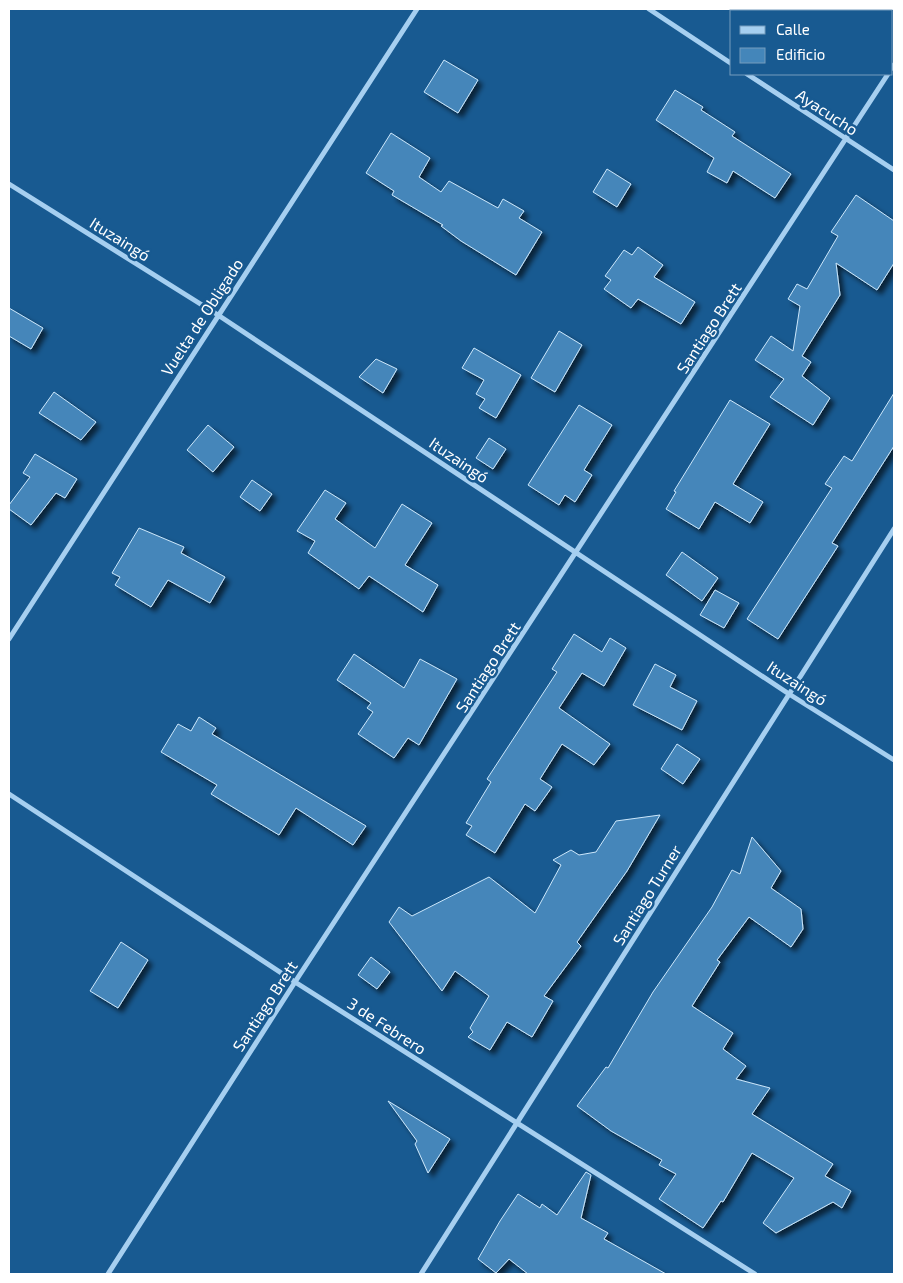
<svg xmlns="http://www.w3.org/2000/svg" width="903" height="1283" font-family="'Exo 2',sans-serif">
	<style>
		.building { fill: #4486ba; stroke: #cce7fb; filter: url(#shadow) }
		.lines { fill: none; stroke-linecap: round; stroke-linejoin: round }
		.street { stroke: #a6cff0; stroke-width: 5 }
		.labels { text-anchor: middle; stroke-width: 5; stroke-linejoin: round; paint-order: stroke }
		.street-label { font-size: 16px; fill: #fff; stroke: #185a91 }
	</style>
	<defs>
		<filter id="shadow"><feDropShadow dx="4.5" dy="4.5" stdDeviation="2.5" flood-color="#0009"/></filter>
	</defs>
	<rect width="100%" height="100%" fill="#185a91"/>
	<!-- building -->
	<path class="building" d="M444,60L478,80L458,113L424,92Z
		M675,90L703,107L701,110L735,132L732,136L791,174L775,198L733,171L727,183L707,172L714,158L656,120Z
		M391,133L430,158L419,177L441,192L449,181L498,208L503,199L524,211L519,218L542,232L516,275L461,241L441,226L443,225L392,195L394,191L366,173Z
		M607,169L631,184L617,207L593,192Z
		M856,195L894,221V263L877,290L836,263L840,295L802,356L811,362L802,376L830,398L813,425L770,397L784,379L755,360L771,336L793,351L800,306L788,299L797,284L807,289L838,236L831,232Z
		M638,247L663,265L654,277L695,302L681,324L638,299L631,308L604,289L611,280L605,276L624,250L632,255Z
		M9,308L43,328L31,349L9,336Z
		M559,331L582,345L555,392L531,378Z
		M474,348L521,375L496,418L479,408L485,399L476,394L484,380L462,368Z
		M376,359L397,369L383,393L359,377Z
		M54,392L96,422L81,440L39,413Z
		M894,393V446L832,543L838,546L778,639L747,619L832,488L825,484L844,456L852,461Z
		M730,400L770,424L733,484L763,502L750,523L715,502L699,529L666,509L676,492L674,491Z
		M579,405L612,425L584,470L592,475L575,502L565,495L559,505L528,485Z
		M208,425L234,447L213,472L187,450Z
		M489,438L506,449L493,469L476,458Z
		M35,454L77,479L65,498L56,493L31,525L9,509V505L30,477L23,473Z
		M252,480L272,494L260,511L240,497Z
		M325,490L346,503L335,519L375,548L402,504L432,523L405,565L438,585L423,612L369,576L359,589L308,553L315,541L297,531Z
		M139,528L184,547L181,553L225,577L210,603L168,580L151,607L115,585L120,577L112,573Z
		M682,552L718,578L702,601L666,575Z
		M715,590L739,603L724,628L700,615Z
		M574,634L602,652L610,638L626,648L604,686L582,673L559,708L610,744L594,765L562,744L540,779L552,787L535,811L525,804L495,853L466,835L472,826L466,823L491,782L487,779L557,672L552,669Z
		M354,654L404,688L420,659L457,679L419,745L408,738L394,758L358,734L373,712L367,708L371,703L337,680Z
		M655,664L676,675L670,687L697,701L682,730L633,705Z
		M199,717L216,728L212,734L366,826L353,845L296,808L279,835L211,794L217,785L161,752L178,724L191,731Z
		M677,744L700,759L683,784L661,769Z
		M660,815L627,871L577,942L581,946L544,996L553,1001L532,1037L507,1022L490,1050L468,1037L473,1032L470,1028L489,996L455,971L442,991L389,922L399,907L412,916L489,877L535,913L561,865L553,860L571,850L579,855L596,852L616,821Z
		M752,837L781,871L771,888L801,909L803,929L791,947L749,917L717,960L720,962L692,1006L733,1033L723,1049L746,1066L736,1079L770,1088L752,1114L833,1164L825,1176L851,1191L842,1208L833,1202L776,1233L763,1223L794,1178L752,1153L723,1202L721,1201L703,1228L659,1199L676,1174L659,1165L662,1160L611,1131L577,1106L606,1067L608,1068L653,992L712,907L732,870L740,874Z
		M121,942L148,960L118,1008L90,991Z
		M371,957L390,972L377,989L358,975Z
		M388,1101L450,1139L428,1173L415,1144L417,1141Z
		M586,1172L591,1175L581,1218L608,1233L604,1239L666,1274H528L509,1259L496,1273L478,1259L500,1221L518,1194L540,1208L542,1204L557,1215Z"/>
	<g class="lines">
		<!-- street -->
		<path class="street" d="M649,9L732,64
			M892,68L894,65
			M747,74L894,170
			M9,184L218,315L789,694L894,760
			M9,639L417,9
			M9,794L295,982L755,1274
			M108,1274L295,982L888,74
			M421,1274L894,529"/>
	</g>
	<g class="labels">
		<!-- street labels -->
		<g class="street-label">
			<text transform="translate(827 112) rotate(33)" y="6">Ayacucho</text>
			<text transform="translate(120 239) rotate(32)" y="6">Ituzaingó</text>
			<text transform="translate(202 317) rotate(-57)" y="6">Vuelta de Obligado</text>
			<text transform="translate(709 328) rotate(-57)" y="6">Santiago Brett</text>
			<text transform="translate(459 460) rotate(34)" y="6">Ituzaingó</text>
			<text transform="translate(488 667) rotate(-57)" y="6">Santiago Brett</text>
			<text transform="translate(797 683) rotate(33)" y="6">Ituzaingó</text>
			<text transform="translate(647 895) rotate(-58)" y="6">Santiago Turner</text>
			<text transform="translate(265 1006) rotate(-57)" y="6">Santiago Brett</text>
			<text transform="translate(387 1026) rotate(33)" y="6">3 de Febrero</text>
		</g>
	</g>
	<!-- border -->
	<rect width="903" height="1283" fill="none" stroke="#ffffff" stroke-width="20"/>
	<!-- legend -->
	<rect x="730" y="10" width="162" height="65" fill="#185a91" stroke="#749cbd"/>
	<rect x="740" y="26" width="25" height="8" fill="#a6cff0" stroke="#749cbd"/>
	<text x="776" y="35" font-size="15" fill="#ffffff">Calle</text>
	<rect x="740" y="48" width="25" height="15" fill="#4486ba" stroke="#749cbd"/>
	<text x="776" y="60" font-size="15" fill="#ffffff">Edificio</text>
</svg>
